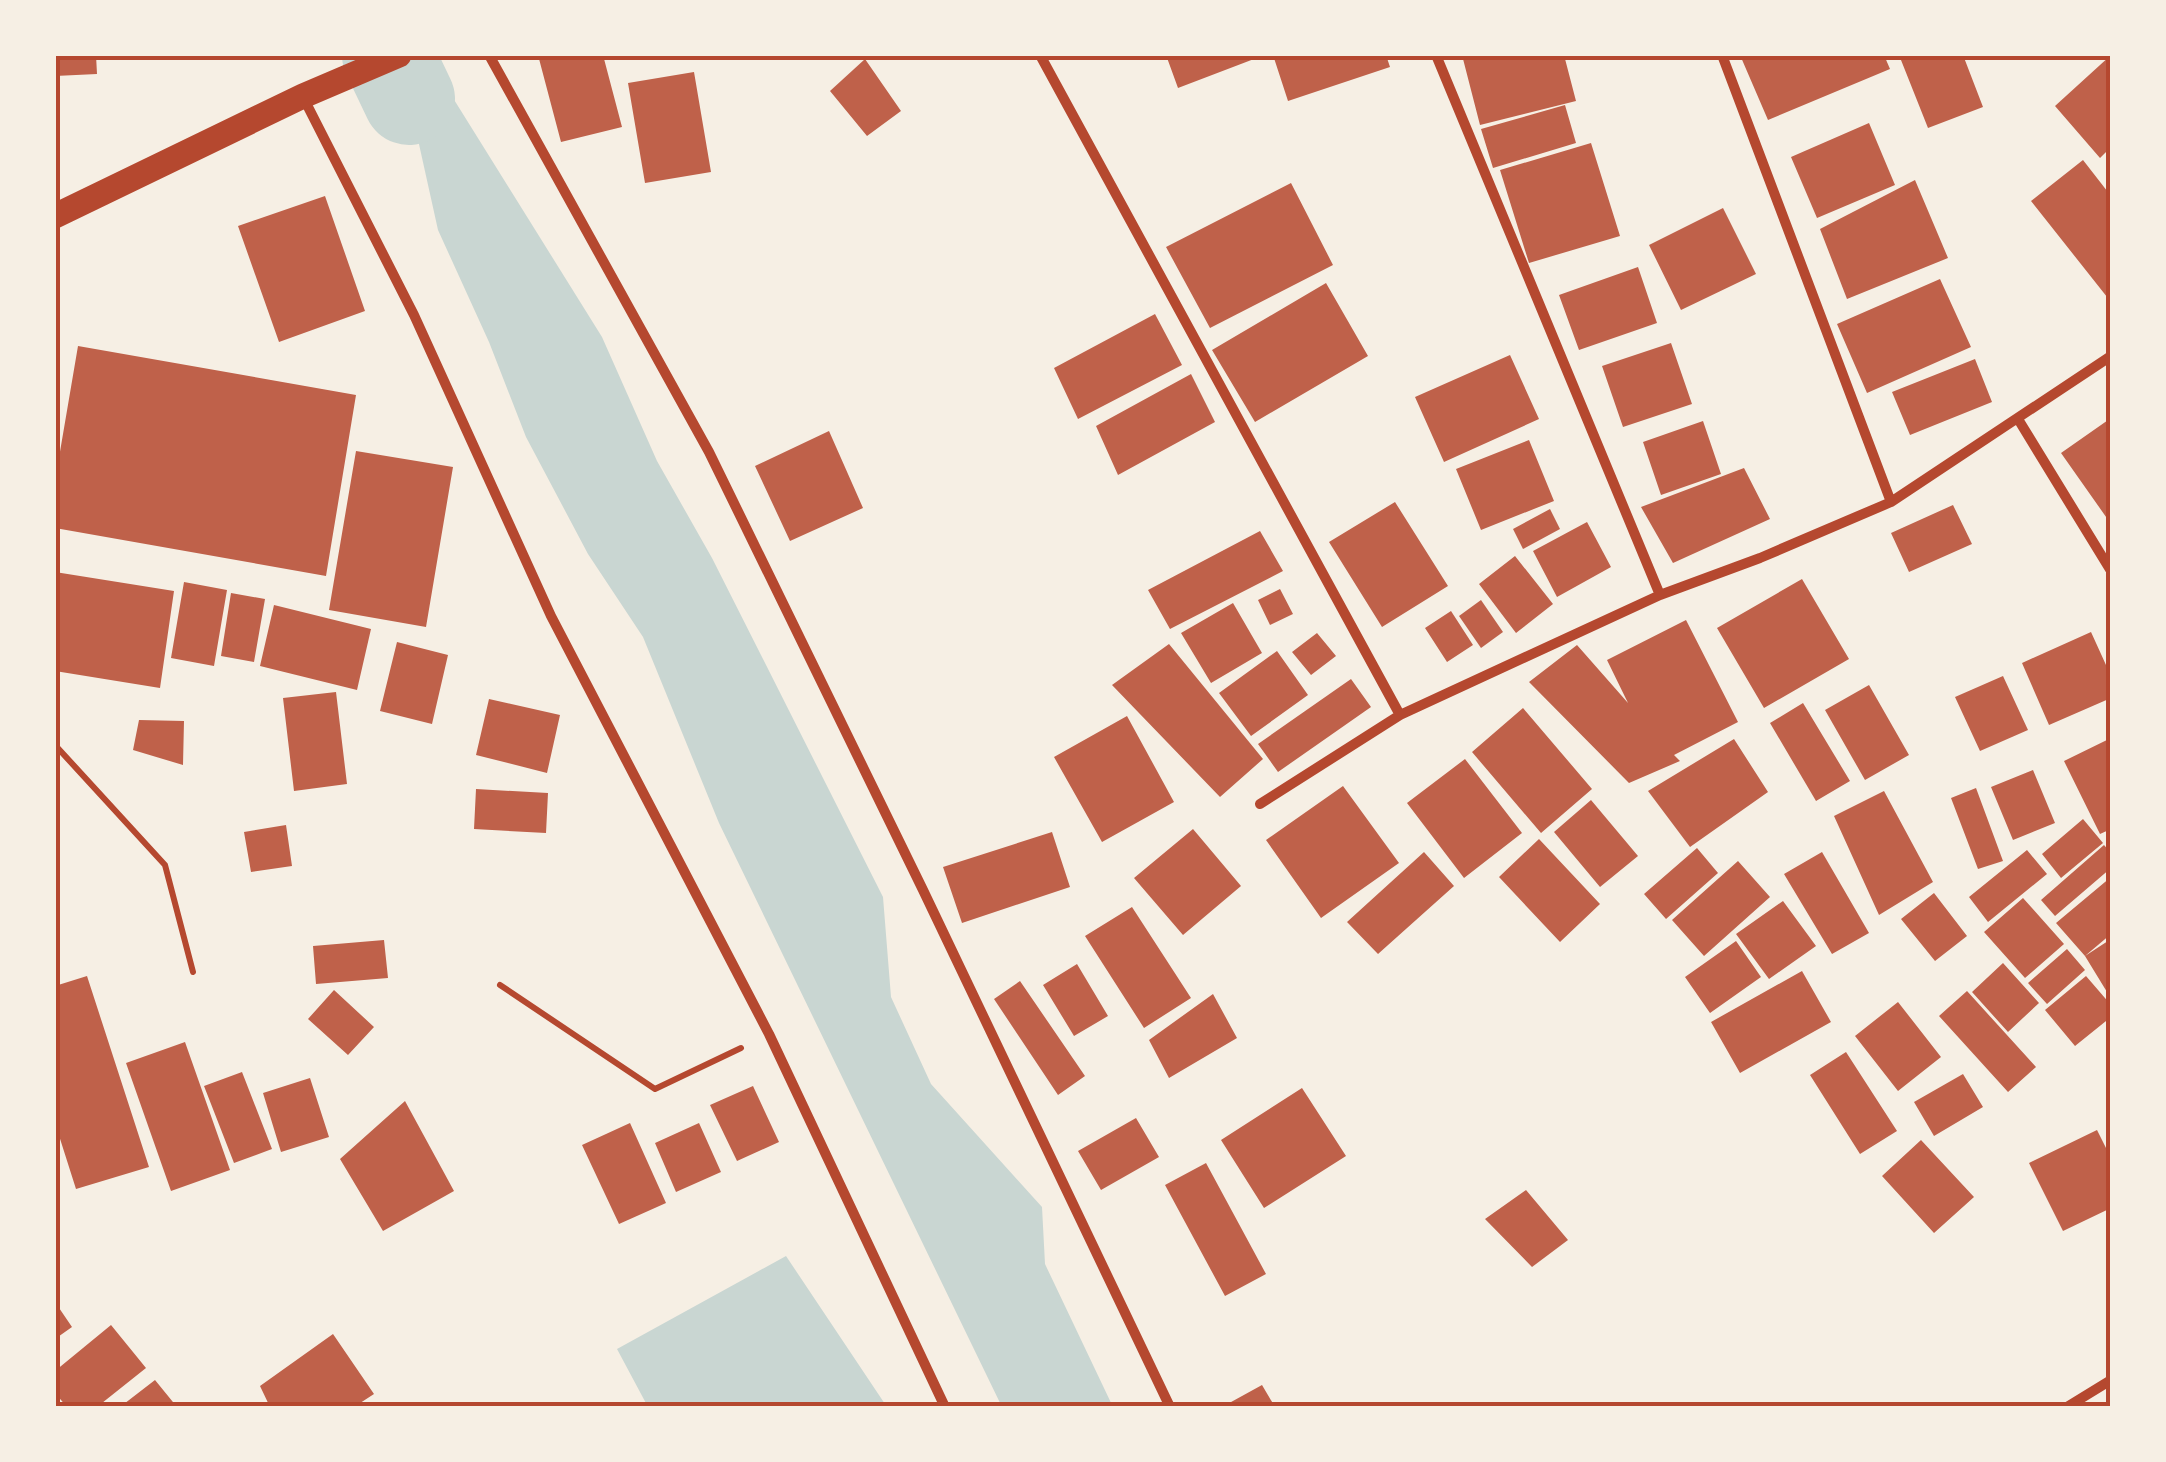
<svg xmlns="http://www.w3.org/2000/svg" width="2166" height="1462" font-family="'DM Sans',sans-serif">
	<style>
		.water { fill: #c9d6d2 }
		.lines { fill: none; stroke-linecap: round; stroke-linejoin: round }
		.river { stroke: #c9d6d2; stroke-width: 92 }
		.building { fill: #bf614a }
		.path { stroke: #b5482f; stroke-width: 6 }
		.minor { stroke: #b5482f; stroke-width: 10 }
		.primary { stroke: #b5482f; stroke-width: 25 }
		.neatline { fill: none; stroke: #b5482f; stroke-width: 4 }
	</style>
	<rect width="100%" height="100%" fill="#f6efe4"/>
	<!-- water -->
	<path class="water" d="M443,82L602,337L657,461L712,558L883,897L891,997L931,1084L1042,1207L1045,1264L1113,1407H1002L719,823L643,637L588,554L526,437L489,342L438,230L409,99Z
		M786,1256L887,1407H648L617,1349Z"/>
	<g class="lines">
		<!-- river -->
		<path class="river" d="M388,55L409,99"/>
	</g>
	<!-- building -->
	<path class="building" d="M55,55H96L97,74L55,76Z
		M538,55H603L622,127L561,142Z
		M1166,55H1252L1254,59L1178,88Z
		M1273,55H1386L1390,67L1288,101Z
		M1462,55H1564L1576,101L1480,125Z
		M1740,55H1884L1890,69L1768,120Z
		M1899,55H1963L1983,107L1928,128Z
		M2111,55V147L2100,158L2055,106Z
		M865,59L901,111L867,136L830,91Z
		M694,72L711,172L645,183L628,83Z
		M1565,105L1576,143L1493,168L1481,129Z
		M1869,123L1895,185L1817,218L1791,157Z
		M1591,143L1620,236L1529,263L1500,170Z
		M2083,160L2111,196V302L2031,201Z
		M1915,180L1948,258L1847,299L1820,229Z
		M1291,183L1333,265L1210,328L1166,247Z
		M325,196L365,311L279,342L238,226Z
		M1723,208L1756,274L1681,310L1649,245Z
		M1638,267L1657,323L1579,350L1559,295Z
		M1940,279L1971,347L1867,393L1837,324Z
		M1326,283L1368,356L1255,422L1212,350Z
		M1155,314L1182,365L1078,419L1054,368Z
		M1671,343L1692,404L1623,427L1602,366Z
		M78,346L356,395L326,576L55,528V481Z
		M1510,355L1539,419L1444,462L1415,397Z
		M1975,359L1992,402L1910,435L1892,392Z
		M1191,374L1215,422L1118,475L1096,426Z
		M2111,418V524L2061,453Z
		M1703,421L1721,474L1661,495L1643,442Z
		M829,431L863,508L790,541L755,466Z
		M1529,440L1554,501L1481,530L1456,469Z
		M356,451L453,467L426,627L329,610Z
		M1744,468L1770,519L1673,563L1641,507Z
		M1395,502L1448,586L1382,627L1329,542Z
		M1953,505L1972,544L1909,572L1891,533Z
		M1550,509L1560,529L1523,549L1513,529Z
		M1587,522L1611,567L1557,597L1533,551Z
		M1260,531L1283,571L1170,629L1148,590Z
		M1515,556L1553,604L1516,633L1479,584Z
		M55,572L174,591L160,688L55,671Z
		M1802,579L1849,659L1764,708L1717,628Z
		M184,582L227,590L214,666L171,658Z
		M1280,589L1293,614L1270,625L1258,600Z
		M231,593L265,599L254,662L221,656Z
		M1481,600L1503,632L1481,648L1459,616Z
		M1233,603L1262,653L1211,683L1181,633Z
		M274,605L371,629L357,690L260,666Z
		M1451,611L1473,645L1447,662L1425,628Z
		M1686,620L1738,722L1674,755L1680,761L1629,783L1529,682L1577,645L1628,703L1607,660Z
		M2091,632L2111,676V698L2049,725L2022,663Z
		M1317,633L1336,656L1311,675L1292,652Z
		M397,642L448,655L432,724L380,711Z
		M1169,644L1263,759L1220,797L1112,685Z
		M1277,651L1308,695L1251,736L1219,693Z
		M2003,676L2028,730L1980,751L1955,697Z
		M1351,679L1371,707L1278,772L1258,744Z
		M1869,685L1909,755L1865,780L1825,710Z
		M336,692L347,784L294,791L283,698Z
		M489,699L560,715L547,773L476,755Z
		M1803,703L1850,781L1816,801L1770,723Z
		M1523,708L1592,789L1541,833L1472,752Z
		M1127,716L1174,802L1102,842L1054,757Z
		M139,720L184,721L183,765L133,750Z
		M2111,738V829L2100,834L2064,761Z
		M1734,739L1768,792L1690,847L1648,791Z
		M1465,759L1522,833L1464,878L1407,803Z
		M2033,770L2055,823L2013,840L1991,787Z
		M1343,786L1399,863L1321,918L1266,840Z
		M1976,788L2003,861L1978,869L1951,798Z
		M476,789L548,793L546,833L474,829Z
		M1884,791L1933,882L1879,915L1834,816Z
		M1591,800L1638,856L1600,887L1554,832Z
		M2083,819L2103,843L2061,878L2042,854Z
		M286,825L292,866L251,872L244,832Z
		M1193,829L1241,886L1183,935L1134,878Z
		M1052,832L1070,887L962,923L943,867Z
		M1539,839L1600,904L1560,942L1499,877Z
		M2104,845L2111,853V868L2055,916L2041,900Z
		M1697,848L1718,873L1666,919L1644,894Z
		M2027,850L2047,874L1988,922L1969,897Z
		M1424,852L1454,886L1378,954L1347,922Z
		M1822,852L1869,933L1832,954L1784,874Z
		M1738,861L1770,897L1704,956L1672,920Z
		M2111,877V934L2085,956L2056,923Z
		M1934,893L1967,936L1935,961L1901,919Z
		M2023,898L2064,944L2025,978L1984,932Z
		M1783,901L1816,946L1769,979L1736,934Z
		M1132,907L1191,998L1144,1028L1085,936Z
		M2111,939V989L2107,992L2085,956Z
		M384,940L388,978L316,984L313,946Z
		M1736,941L1761,977L1710,1013L1685,977Z
		M2067,949L2085,970L2047,1004L2028,983Z
		M2003,963L2039,1003L2008,1032L1972,992Z
		M1077,964L1108,1016L1074,1036L1043,985Z
		M1802,971L1831,1022L1740,1073L1711,1022Z
		M87,976L149,1167L76,1189L55,1123V986Z
		M2086,976L2111,1005V1017L2075,1046L2045,1010Z
		M1020,981L1085,1076L1058,1095L994,999Z
		M334,990L374,1027L348,1055L308,1019Z
		M1967,991L2036,1067L2008,1092L1939,1016Z
		M1213,994L1237,1038L1169,1078L1149,1040Z
		M1898,1002L1941,1057L1898,1091L1855,1036Z
		M185,1042L230,1170L171,1191L126,1063Z
		M1846,1052L1897,1131L1860,1154L1810,1075Z
		M242,1072L272,1149L234,1163L204,1086Z
		M1963,1074L1983,1107L1934,1136L1914,1102Z
		M310,1078L329,1137L281,1152L263,1093Z
		M753,1086L779,1142L737,1161L710,1105Z
		M1302,1088L1346,1156L1264,1208L1221,1140Z
		M405,1101L454,1191L383,1231L340,1159Z
		M1136,1118L1159,1157L1101,1190L1078,1151Z
		M630,1123L666,1203L619,1224L582,1145Z
		M699,1123L721,1172L676,1192L655,1143Z
		M2097,1130L2111,1158V1208L2063,1231L2029,1163Z
		M1921,1140L1974,1197L1934,1233L1882,1176Z
		M1206,1163L1266,1274L1225,1296L1165,1185Z
		M1526,1190L1568,1240L1532,1267L1485,1219Z
		M55,1302L72,1327L55,1339Z
		M111,1325L146,1368L97,1407H67L55,1393V1371Z
		M333,1334L374,1394L354,1407H270L260,1386Z
		M155,1380L177,1407H120Z
		M1262,1385L1275,1407H1222Z"/>
	<g class="lines">
		<!-- path -->
		<path class="path" d="M55,745L165,865L193,972
			M500,985L655,1089L741,1048"/>
		<!-- minor -->
		<path class="minor" d="M489,55L709,452L923,890L1170,1407
			M1040,55L1400,715
			M1436,55L1660,595
			M1722,55L1891,502
			M303,97L414,315L551,616L769,1034L945,1407
			M2018,419L2111,571
			M1260,804L1400,715L1660,595L1760,558L1891,502L2111,356
			M2067,1407L2111,1380"/>
		<!-- primary -->
		<path class="primary" d="M55,216L303,96L399,55"/>
	</g>
	<!-- border -->
	<rect width="2166" height="1462" fill="none" stroke="#f6efe4" stroke-width="115"/>
	<rect x="58" y="58" width="2050" height="1346" class="neatline"/>
</svg>
